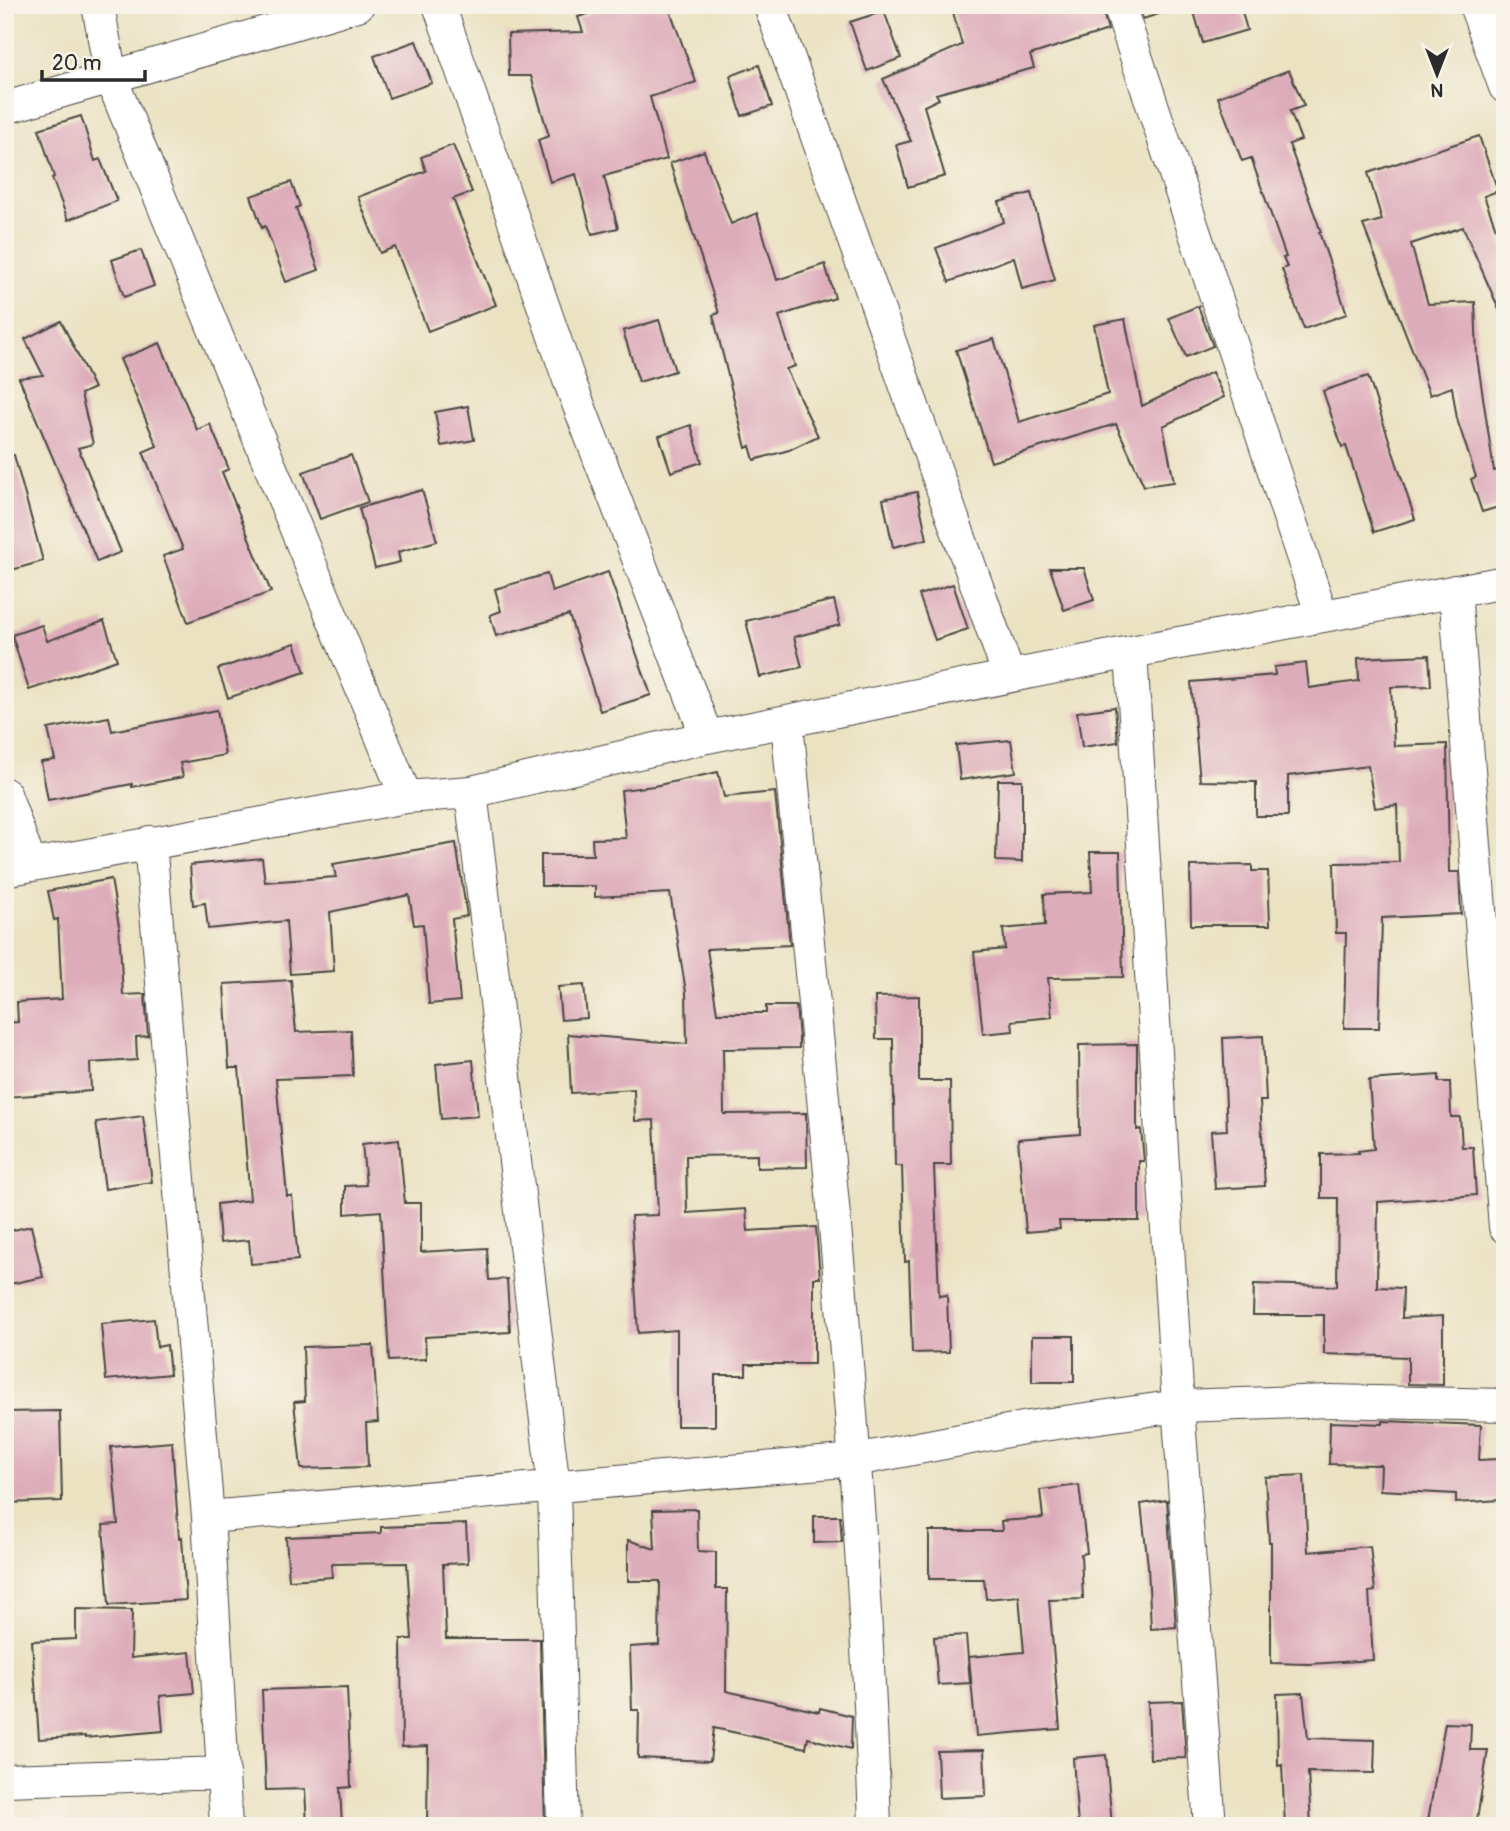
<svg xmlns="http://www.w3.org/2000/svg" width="1510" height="1831" font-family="Pangolin,sans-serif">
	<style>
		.building { fill: #ddacba }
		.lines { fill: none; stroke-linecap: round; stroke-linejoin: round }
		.street-casing { stroke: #484642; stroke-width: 34 }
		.street { stroke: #fff; stroke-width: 32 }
	</style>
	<rect width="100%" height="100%" fill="#f7f3e8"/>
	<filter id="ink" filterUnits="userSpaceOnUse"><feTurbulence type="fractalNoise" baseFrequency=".0143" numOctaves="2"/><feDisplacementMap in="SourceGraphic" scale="14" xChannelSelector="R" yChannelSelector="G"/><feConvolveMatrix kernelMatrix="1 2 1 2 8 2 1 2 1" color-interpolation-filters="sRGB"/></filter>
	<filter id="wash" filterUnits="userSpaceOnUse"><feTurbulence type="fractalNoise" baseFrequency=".00686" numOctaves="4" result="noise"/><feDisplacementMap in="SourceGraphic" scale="28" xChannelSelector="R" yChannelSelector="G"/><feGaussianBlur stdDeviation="1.57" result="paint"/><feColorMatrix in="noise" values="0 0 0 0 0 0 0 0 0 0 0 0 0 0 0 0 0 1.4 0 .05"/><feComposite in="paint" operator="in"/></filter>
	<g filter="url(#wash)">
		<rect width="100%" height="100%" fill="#ebe2c2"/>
		<g id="blocks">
			<!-- building -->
			<path class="building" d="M616,5H668L696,82L650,97L667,159L604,176L618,228L592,234L576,174L550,182L538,140L549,136L531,76H509L508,34L583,32L578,17Z
				M951,5H1101L1108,30L1030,55L1034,68L936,94L939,99L924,106L945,176L908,187L896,145L911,141L883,79L962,45Z
				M1138,5H1167L1168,11L1143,19Z
				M1192,5H1240L1247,30L1203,43Z
				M884,11L901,58L867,71L850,22Z
				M416,41L432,83L389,98L374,56Z
				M759,65L772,106L742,116L730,76Z
				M1289,70L1304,106L1290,111L1301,140L1289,144L1321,232H1319L1347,314L1304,329L1282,269L1287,267L1283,258L1286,257L1251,158L1242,161L1218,97Z
				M81,116L95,161L100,159L117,201L68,220L52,178L54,177L39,129Z
				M1479,136L1498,191L1484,196L1505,253V323L1463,227L1411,244L1428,304L1475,302L1477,357L1494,471L1505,468V505L1482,512L1471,479L1476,477L1457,419L1452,387L1430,395L1363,225L1382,220L1368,173Z
				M453,145L472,192L453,199L496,305L428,331L395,247L380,253L358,197L426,171L421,157Z
				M704,151L731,224L757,213L777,280L825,264L835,298L779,316L795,366L786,369L818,436L789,450L754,460L750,446L746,448L713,315L719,313L670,163Z
				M291,182L300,206L296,208L319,270L286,282L265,226L262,228L251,196Z
				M1031,193L1055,280L1022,289L1014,257L949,282L936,248L1004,222L999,202Z
				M141,250L154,286L124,297L112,260Z
				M1198,306L1213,346L1186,357L1169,318Z
				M1125,319L1142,406L1212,372L1224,397L1163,426L1174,482L1144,486L1116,424L991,462L956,350L994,339L1019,422L1108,394L1094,325Z
				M659,320L675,371L639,382L623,331Z
				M61,321L94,388L81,394L93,444L78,448L121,552L97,562L19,378L43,375L25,339Z
				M160,343L197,430L210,424L229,469L222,472L271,592L188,622L163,556L183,549L143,452L157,446L120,359Z
				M1368,376L1415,519L1374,532L1346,446L1342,447L1323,391Z
				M468,406L474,440L441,446L435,412Z
				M691,425L702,462L671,472L659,436Z
				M14,455L43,561L5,572V456Z
				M351,455L368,502L320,519L303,472Z
				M422,490L437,541L398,552L400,562L375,568L359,508Z
				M917,492L927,539L893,547L883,499Z
				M1050,568H1084L1094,600L1064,610Z
				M608,572L651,695L600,711L569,615L496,636L490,615L501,611L495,589L547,574L552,592Z
				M953,584L968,629L935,640L919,595Z
				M834,600L840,625L794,637L802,667L760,677L746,621Z
				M104,621L117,660L29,690L12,635L42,625L47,641Z
				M295,643L305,672L228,698L218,669Z
				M1429,655L1431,686L1391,687L1394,746L1447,744L1449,872H1459L1461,914L1382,918L1379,1028H1344L1346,933H1336L1334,863L1399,862L1397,805L1375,808L1368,766L1288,776V816H1256V782L1200,781L1191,682L1275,675L1274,667L1306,663L1309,688L1359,681L1358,658Z
				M1115,707L1118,742L1082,747L1077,712Z
				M217,710L225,755L180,763L183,777L132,787V784L48,800L41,762L55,760L48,729L109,717L112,731Z
				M1011,740L1016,772L960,780L956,745Z
				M718,772L724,797L775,792L790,945L707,949L717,1013H766V1006H796L799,1039V1048L723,1049L724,1114L806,1113L807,1167L757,1168V1155L686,1156L687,1213L746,1209L748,1231L816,1227L820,1278H814V1364H746V1375H715V1426H677V1330L638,1333L631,1216L658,1215L654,1120L635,1121L634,1089L571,1093L568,1034L687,1044L686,992L670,893L595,897V886H541V855H593L592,839L626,838L621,790L654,786Z
				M998,780H1022V862L996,861Z
				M456,843L467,916L452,919L460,1001L429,1004L423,924L414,925L409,895L330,912L334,971L290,974L286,921L208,929L205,903L193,905L190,865L262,858L265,882L336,877L333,864Z
				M1090,852H1120L1123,977L1048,978L1052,1017L1012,1021L1013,1031L983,1034L974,952L1005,949L1003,929L1045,925L1044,894L1092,892Z
				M1252,865V871H1268L1270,925H1191L1190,866Z
				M111,879L119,926L123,995L145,994L148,1036L136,1037L137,1060L90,1063L91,1091L5,1097V1023L18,1022L17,1002L62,999L58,919L54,920L48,891Z
				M291,980L296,1032L351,1030L353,1076L276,1079L287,1196H292L298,1260L251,1264L249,1240L220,1243L217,1204L250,1200L239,1068H229L224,984Z
				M584,985L587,1018L561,1020L558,987Z
				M919,996V1081H950L951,1165H934L939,1296L947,1295L949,1352L912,1353L909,1261L905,1262L902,1166H895L893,1039H876L875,997Z
				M1263,1036L1266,1101H1260L1265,1186L1215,1189L1211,1131L1227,1130L1223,1038Z
				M1137,1044V1130L1141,1129L1144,1161H1139V1221H1059L1060,1229L1026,1232L1018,1139L1080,1134L1079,1045Z
				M473,1060L478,1116L441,1119L436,1064Z
				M1439,1075V1082H1450L1451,1117H1460L1462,1147H1473L1476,1195L1378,1202L1377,1287L1403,1288L1402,1318L1443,1316V1385L1408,1384V1357L1324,1354V1315H1253L1254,1284L1337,1286L1338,1198H1321V1154L1359,1153L1358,1151L1374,1149L1369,1080Z
				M143,1116L152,1182L105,1189L96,1122Z
				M399,1140L405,1203H421V1252L487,1248L489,1280L507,1279L510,1332L425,1337L426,1359L389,1361L381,1211L345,1214V1186L366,1185L362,1144Z
				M31,1226L43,1277L5,1285V1232Z
				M154,1319L157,1347L167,1345L170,1374L106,1380L101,1324Z
				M1032,1336H1074V1382H1032Z
				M373,1345L378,1422L366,1423L368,1467L301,1469L294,1402L305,1401L303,1347Z
				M60,1411L62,1501L5,1503V1412Z
				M1383,1421L1481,1425L1479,1460L1498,1459L1500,1500L1456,1503V1494L1380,1490L1381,1465L1329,1464L1330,1422L1383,1424Z
				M172,1442L179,1538L182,1537L186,1600L109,1605L103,1525L118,1524L111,1447Z
				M1304,1475L1308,1552L1370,1546L1375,1591L1369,1592L1373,1660L1309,1664L1271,1663V1542H1269L1265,1477Z
				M1079,1485L1087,1553L1081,1554L1083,1599L1049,1600L1060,1729L976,1736L969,1657L1024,1652L1019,1596L986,1599L984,1579H929V1531H1002L1001,1521L1043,1518L1040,1490Z
				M1167,1500L1176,1627L1151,1629L1148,1566L1141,1504Z
				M697,1509L698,1551L716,1552V1589H727L726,1691L819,1712L820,1708L852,1716L851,1749L808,1738L806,1748L714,1728L710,1761L638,1758L639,1710H632L630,1647L659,1645L660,1581H628V1540L655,1549L653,1510Z
				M814,1516H840L842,1542L814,1543Z
				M466,1524L468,1563L443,1564L446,1639H540L545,1826H427L428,1746L402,1747L401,1639H412L407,1563L331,1564L332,1577L289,1580L286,1537L381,1533V1527Z
				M76,1609L132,1610L131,1658L190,1652L194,1693L160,1696L163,1731L85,1738V1736L39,1739L32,1641L76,1639Z
				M966,1635L970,1683L938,1685L934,1637Z
				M347,1687L351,1787L340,1788L342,1826H307L305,1789L266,1790L262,1690Z
				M1303,1693L1308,1738L1375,1740L1374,1773L1308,1772L1311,1826H1285L1282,1765L1278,1766L1277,1694Z
				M1182,1701L1186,1758L1150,1759L1148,1702Z
				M1445,1723L1471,1724L1470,1750H1488L1476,1826H1427Z
				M984,1750L986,1796L939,1798L937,1751Z
				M1106,1755L1112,1826H1078L1073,1758Z"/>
		</g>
	</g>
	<g filter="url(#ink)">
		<use href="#blocks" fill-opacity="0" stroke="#484642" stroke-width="2"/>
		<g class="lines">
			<!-- street casing -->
			<g class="street-casing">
				<path id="street" d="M98,5L111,78L406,797
					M439,5L569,380L707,737
					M770,5L1009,676
					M1119,5L1322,616
					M1475,5L1505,87
					M5,108L358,5
					M1455,591L1505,1227
					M1131,652L1178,1406L1210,1826
					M787,722C821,1089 863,1457 875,1826
					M471,792L554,1488L563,1826
					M5,794L30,864
					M150,842L208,1517L226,1826
					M5,870L406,797L471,792L707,737L1131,652L1505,582
					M208,1517L855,1460L1029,1427L1178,1406L1330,1401L1505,1405
					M5,1780L224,1773"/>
			</g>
			<!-- street -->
			<use href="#street" class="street"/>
		</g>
	</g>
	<!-- margin -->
	<rect width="1510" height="1831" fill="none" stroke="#f7f3e8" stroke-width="28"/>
	<!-- north arrow -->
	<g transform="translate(1437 74) rotate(180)" stroke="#f7f3e8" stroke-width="5" paint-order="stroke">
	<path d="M0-5L12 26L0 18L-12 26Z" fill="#2b2b2b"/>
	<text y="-10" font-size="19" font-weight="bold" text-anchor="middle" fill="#2b2b2b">N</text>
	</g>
	<!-- scale -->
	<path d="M42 70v10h103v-10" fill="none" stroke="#2b2b2b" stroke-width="3.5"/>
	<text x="52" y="70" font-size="21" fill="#2b2b2b" stroke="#f7f3e8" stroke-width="5" paint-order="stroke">20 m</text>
</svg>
